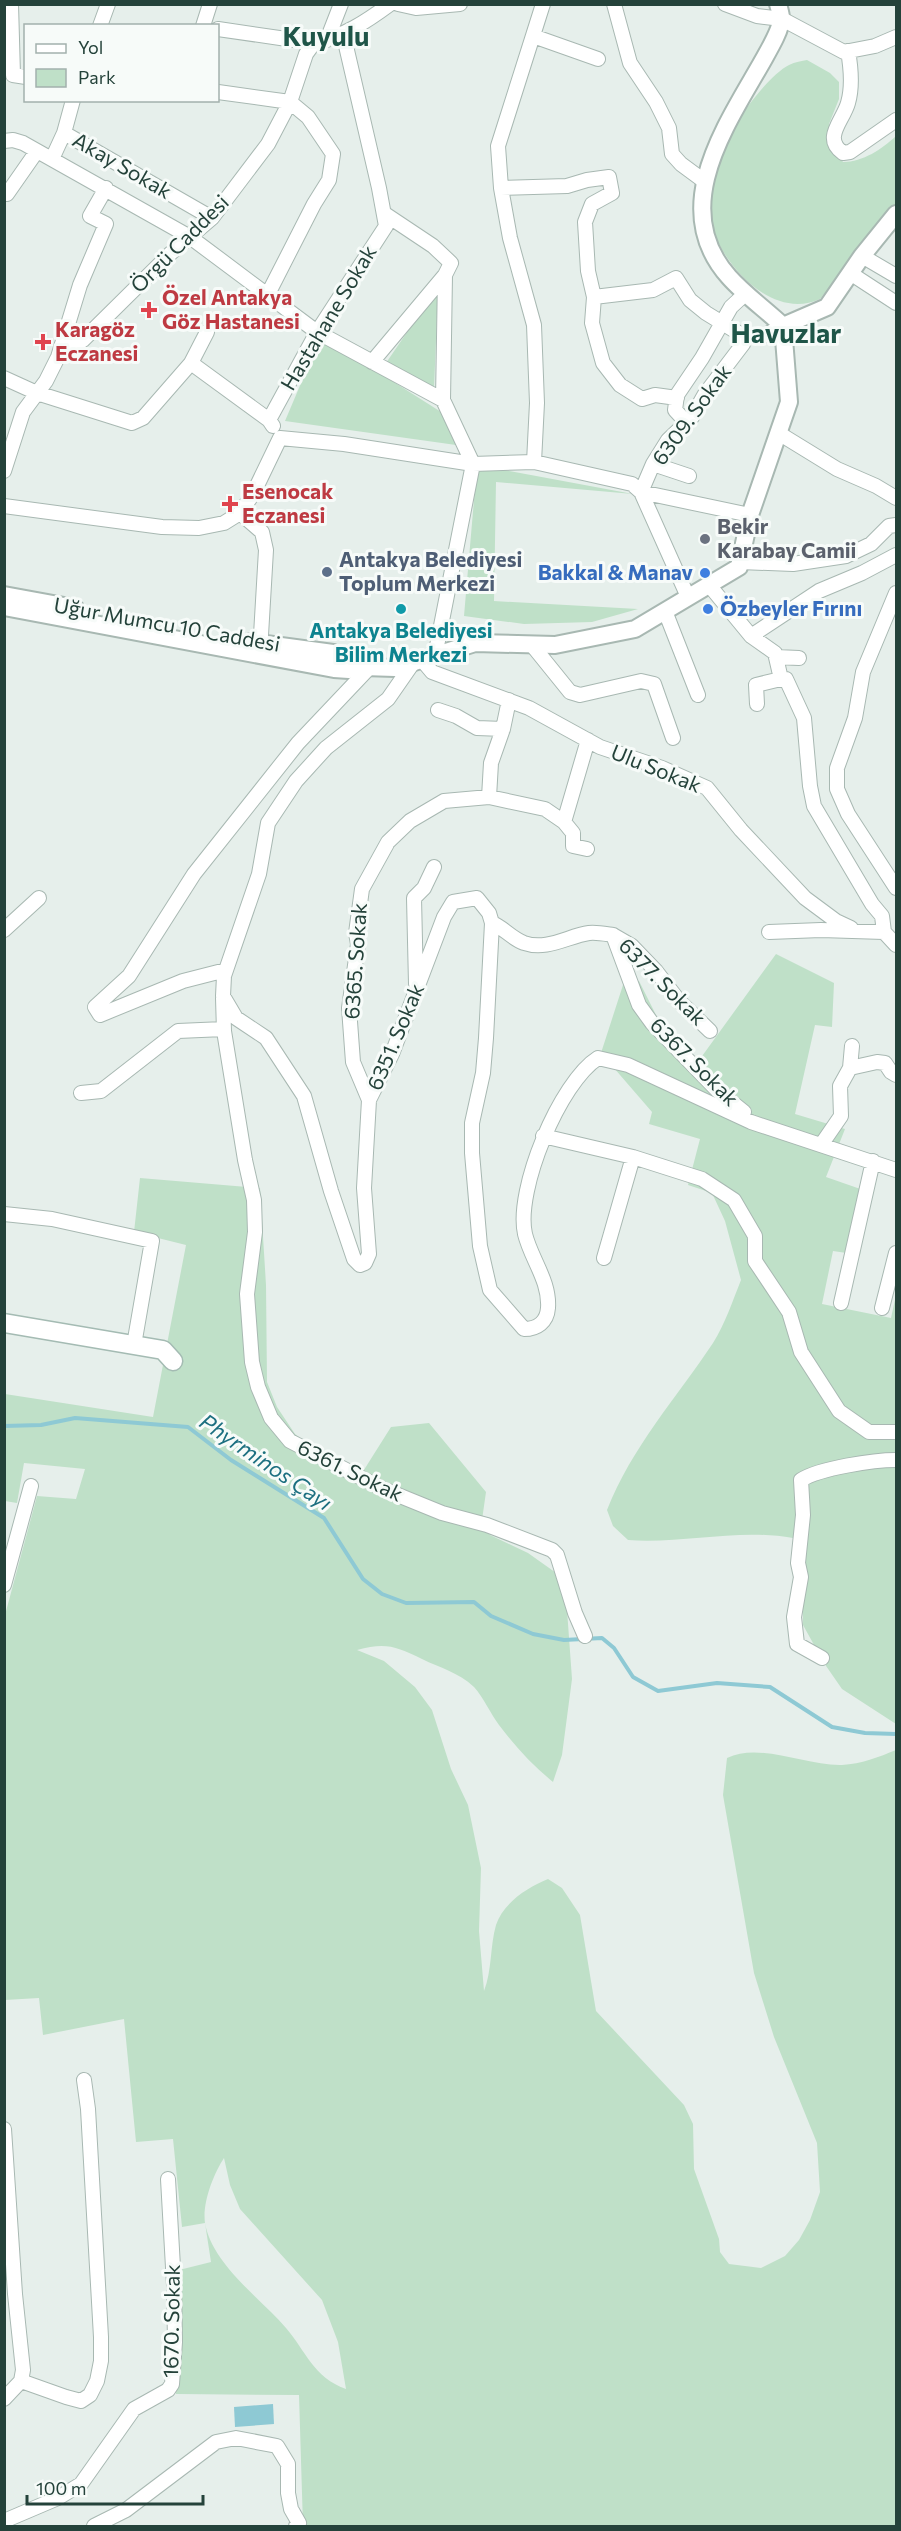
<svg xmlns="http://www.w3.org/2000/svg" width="901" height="2531" font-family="Commissioner,sans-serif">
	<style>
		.green { fill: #bfe0c8; fill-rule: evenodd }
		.water { fill: #8ec9d4 }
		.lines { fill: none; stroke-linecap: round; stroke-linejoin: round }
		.stream { stroke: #8ec9d4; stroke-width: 4 }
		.minor-casing { stroke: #a8b8b2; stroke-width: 16 }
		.tertiary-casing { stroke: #a8b8b2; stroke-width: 20 }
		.secondary-casing { stroke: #a4bbb3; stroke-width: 21 }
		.minor { stroke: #fff; stroke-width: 14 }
		.tertiary { stroke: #fff; stroke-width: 16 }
		.secondary { stroke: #fff; stroke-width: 18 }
		.health-dot { fill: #e0444e; stroke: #f7fbf9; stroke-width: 2 }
		.worship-dot { fill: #6b7280; stroke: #f7fbf9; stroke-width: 2 }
		.service-dot { fill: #5c6f8a; stroke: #f7fbf9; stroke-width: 2 }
		.shop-dot { fill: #3f7fe0; stroke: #f7fbf9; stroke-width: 2 }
		.culture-dot { fill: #0f9aa8; stroke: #f7fbf9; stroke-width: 2 }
		.labels { text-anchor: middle; stroke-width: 6; stroke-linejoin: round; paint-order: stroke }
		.street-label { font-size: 21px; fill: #24423a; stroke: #f7fbf9 }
		.health-label { font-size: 21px; font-weight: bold; fill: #be3a42; stroke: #f7fbf9; text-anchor: start }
		.worship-label { font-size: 21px; font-weight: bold; fill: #5b616d; stroke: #f7fbf9; text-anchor: start }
		.service-label { font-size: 21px; font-weight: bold; fill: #4e5e75; stroke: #f7fbf9; text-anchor: start }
		.shop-label { font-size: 21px; font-weight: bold; fill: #366cbe; stroke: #f7fbf9; text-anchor: end }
		.culture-label { font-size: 21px; font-weight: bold; fill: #0d838f; stroke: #f7fbf9 }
		.water-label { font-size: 22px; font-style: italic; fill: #1c6f80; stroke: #f7fbf9 }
		.district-label { font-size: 27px; font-weight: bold; fill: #1f5548; stroke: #f7fbf9 }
	</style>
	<rect width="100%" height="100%" fill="#e6efeb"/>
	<!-- green -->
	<path class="green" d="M807,60L830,73L839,82V99L829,124L835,149L843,162C863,162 882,149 896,136V206L820,299C772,321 722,265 710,222C708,215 710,206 711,199C712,187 712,170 717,158C727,133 765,77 789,65C795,62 802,61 807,60Z
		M438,287L434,390L386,363Z
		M321,336L449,417L456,445L285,421Z
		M477,465L633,494L496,482L494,601L638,609L592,622L524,624L464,616Z
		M776,954L834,983L832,1027L815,1025L795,1114L845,1129L826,1177L869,1192L860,1255L833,1251L822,1304L891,1318L896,1295V1724L842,1689L824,1663L803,1625V1552L793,1538C738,1528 683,1544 628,1540L613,1526L607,1510C631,1448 677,1397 713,1343C725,1324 733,1300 741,1280L725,1221L712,1193L688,1185L700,1139L649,1124L652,1112L601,1053L623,985L639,981L679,1061L692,1070Z
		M140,1178L260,1188L266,1285L267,1382L277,1407L295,1434L322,1455L362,1473L391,1427L429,1423L486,1492L482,1520L490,1535L528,1553L559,1575L566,1596L572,1679L562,1755L553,1782C532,1765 515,1746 499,1725C490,1713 484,1698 474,1687C458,1672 440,1668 422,1659C396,1646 385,1642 357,1650L384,1661L415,1687L432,1710L451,1769L468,1805L481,1868L479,1931L484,1991C492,1971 490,1946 496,1925C503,1903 528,1887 548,1879L562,1888L580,1915L596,2011L684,2105L693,2124L694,2169L719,2239L720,2252L729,2264L761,2268L785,2256L799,2240L810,2220L820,2192L817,2143L774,2037L754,1973L723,1795L727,1758C760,1742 805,1766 842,1765C861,1764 879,1757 896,1750V2526H303L299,2395L176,2394L179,2270L211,2262L205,2223L182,2227L173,2139L136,2142L124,2019L43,2035L39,1998L5,2000V1615L37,1496L76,1499L85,1469L24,1463L17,1503L5,1501V1394L153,1417L186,1245L134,1232ZM224,2158L230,2185L240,2209L322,2300L338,2342L346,2389C314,2378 305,2350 286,2328C260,2298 212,2264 205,2223C202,2203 214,2173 224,2158Z"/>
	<!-- water -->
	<path class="water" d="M273,2404L274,2424L235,2427L234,2407Z"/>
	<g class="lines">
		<!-- stream -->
		<path class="stream" d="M4,1426L41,1425L75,1418L188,1427L231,1460L324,1518L363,1579L382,1594L406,1603L474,1602L491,1616L533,1634L564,1640L602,1638L614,1648L633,1677L658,1691L717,1683L770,1687L832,1727L865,1733L896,1734"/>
		<!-- minor casing -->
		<g class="minor-casing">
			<path id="minor" d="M11,4L13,75L26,77
				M398,4L416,8L460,4
				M614,4L630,63L656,102L669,128L672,154L681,164L704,181
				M725,4L757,16L782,19L844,52L875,46L896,37
				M100,26L108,4
				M203,26L210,4
				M218,29L314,43
				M533,36L598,59
				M327,40L341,4
				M848,51C851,68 853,86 848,103C843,121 822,138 843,153L850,152L896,120
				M218,92L290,102L308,117L333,154L329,180L314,204L268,294
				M64,133L212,218
				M4,141L13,140L23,143L190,237L317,332L443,400
				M52,159L64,133L73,100
				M501,188L567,186L587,180L609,177L612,193L592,204L585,222L588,271L594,297L592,323L603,363L620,385L642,399L655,395L677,398
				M4,194H7L37,151
				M385,214L433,246L451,263L445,275L443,400L473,464
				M862,256L896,276
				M850,273L896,303
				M594,297L653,290L676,278L690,300L706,313L745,337
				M58,357L80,285L106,224L90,216L106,188
				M372,362L445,275
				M191,363L269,420L273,426
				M4,378L37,393L132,423L143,418L191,363L207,332
				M269,420L317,332L386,226L379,188L343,33
				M686,422L675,410L677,395L702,358L731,307L745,294
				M780,434L837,469L876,486L896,498
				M534,462L537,403L534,325L510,238L501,188L498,146L543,4
				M653,464L689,476
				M4,471L23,412L46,381L58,357L83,340L171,253L212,218L268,144L290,102L306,54L314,43C343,37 367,21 390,4
				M4,506L162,527L199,528L224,523L240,513L253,494L280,438L344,444L473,464L534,462L632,484L641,492L750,515
				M240,513L262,532L266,550L260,652
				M740,562L793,564L846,556L871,544L889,526L896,525
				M709,585L751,636L775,653L781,679H786L804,718L810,786L814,806L872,904L882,916L884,932L896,945
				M896,593L863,672L855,718L837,768V789L848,814L896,888
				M688,597L641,492L653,464L668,440L692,417L705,394L743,344L745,337H761L783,326
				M665,611L698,695
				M751,636L819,591L862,573L896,555
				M532,645L570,692L580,695L641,681L654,684L673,738
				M435,656L473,464
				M776,657L799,658
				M422,660L432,672L529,708L600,747L662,768L707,788L741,830L805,898L836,921L851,928L852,931
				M413,663L388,699L326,748L296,781L268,823L259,874L224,976L223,996L236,1018L266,1038L304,1096L331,1191L354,1259L360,1265L365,1263L369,1254L364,1188L369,1100L392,1054L444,917L453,902L477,898L489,913L492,923L486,1038L483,1073L472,1123V1153L480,1246L490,1290L524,1329C537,1329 547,1322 548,1308C550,1281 531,1259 525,1234C515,1190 560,1082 598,1058L628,1065L751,1122L896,1170
				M757,704L756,685L781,679
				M438,710L456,716L477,728L503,729
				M489,797L491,763L503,729L509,700
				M587,849L573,846V833L564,822L588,740
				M492,923C504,928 511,938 524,943C547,951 568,936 589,933C596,932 606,934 613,935L639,1005L652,1023L718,1091L744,1112
				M4,930L39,898
				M769,932L821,930L884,932
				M613,935L632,946L656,971L679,1001L710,1031
				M226,970L183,981L100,1015L95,1007L129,976L194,874L298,743L370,667
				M416,984L414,898L424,888L434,867
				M223,998L224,1031L245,1160L254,1200L255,1232L247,1294L252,1362L258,1387L271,1418L290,1441L383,1489L442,1513L487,1525L552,1550L557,1555L575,1613L585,1636
				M850,1068L877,1062L885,1063L891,1072L896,1075
				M81,1093L101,1091L178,1031L224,1029
				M369,1100L353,1062L349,1008L358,944L356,933L362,889L388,842L410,821L444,801L489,797L545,809L564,822
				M543,1136L633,1157L702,1179L734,1200L755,1236V1261L789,1312L801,1352L839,1411L869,1432H896
				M821,1145L841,1116L840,1086L850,1068L852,1046
				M4,1214L52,1219L152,1241L134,1345
				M604,1258L633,1157
				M841,1303L873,1161
				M882,1308L896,1253
				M4,1585L31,1486
				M822,1658L797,1644L794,1617L801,1577L798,1563L803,1515L801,1480C820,1468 874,1460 896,1460
				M4,2129L15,2294L23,2370L21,2381L4,2399
				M21,2381L66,2397L81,2401L90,2395L97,2381L101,2361V2337L88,2109L84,2080
				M4,2521L58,2498L81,2484L134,2409L168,2390L172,2384L175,2342L174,2285L168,2179
				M94,2526L126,2510L216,2442L236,2438L277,2446L288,2464V2493L291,2509L299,2523L296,2526"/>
		</g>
		<!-- tertiary casing -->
		<g class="tertiary-casing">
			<path id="tertiary" d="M783,326L827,307L862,256L896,214
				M4,595L75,608
				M4,607L334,669L349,670L363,667L395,668L475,643L555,645L635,629L739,567L750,515L789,402L783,326C765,309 745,295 729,277C668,209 725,127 761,64C767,53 782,29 781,18C781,14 779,8 778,4
				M251,642L333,653L363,667"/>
		</g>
		<!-- secondary casing -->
		<g class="secondary-casing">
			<path id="secondary" d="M4,1323L163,1350L173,1361"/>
		</g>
		<!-- minor -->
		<use href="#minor" class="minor"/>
		<!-- tertiary -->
		<use href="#tertiary" class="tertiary"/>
		<!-- secondary -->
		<use href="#secondary" class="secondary"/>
	</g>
	<!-- markers -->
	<g class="health-dot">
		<path d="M146 301h6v6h6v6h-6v6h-6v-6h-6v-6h6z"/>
		<path d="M40 333h6v6h6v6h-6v6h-6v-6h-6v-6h6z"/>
		<path d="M227 495h6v6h6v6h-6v6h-6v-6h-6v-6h6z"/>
	</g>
	<circle class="worship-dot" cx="705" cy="539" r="6"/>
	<circle class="service-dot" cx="327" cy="572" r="6"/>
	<g class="shop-dot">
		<circle cx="705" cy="573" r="6"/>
		<circle cx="708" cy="609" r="6"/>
	</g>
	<circle class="culture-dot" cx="401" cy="609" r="6"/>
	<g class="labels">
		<!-- street labels -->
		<g class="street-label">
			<text transform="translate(122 166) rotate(30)" y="7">Akay Sokak</text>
			<text transform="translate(180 244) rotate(-45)" y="7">Örgü Caddesi</text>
			<text transform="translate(329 318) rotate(-59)" y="7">Hastahane Sokak</text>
			<text transform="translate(692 415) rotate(-54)" y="7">6309. Sokak</text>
			<text transform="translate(167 625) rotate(10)" y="7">Uğur Mumcu 10 Caddesi</text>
			<text transform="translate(656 769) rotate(22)" y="7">Ulu Sokak</text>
			<text transform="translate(356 961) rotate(-86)" y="7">6365. Sokak</text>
			<text transform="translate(662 982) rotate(45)" y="7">6377. Sokak</text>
			<text transform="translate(396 1037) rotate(-67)" y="7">6351. Sokak</text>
			<text transform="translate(694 1062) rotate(45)" y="7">6367. Sokak</text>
			<text transform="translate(350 1471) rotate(26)" y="7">6361. Sokak</text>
			<text transform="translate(172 2321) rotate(-89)" y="7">1670. Sokak</text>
		</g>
		<!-- health labels -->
		<g class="health-label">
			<text x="162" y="305">Özel Antakya<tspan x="162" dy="24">Göz Hastanesi</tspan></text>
			<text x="55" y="337">Karagöz<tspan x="55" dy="24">Eczanesi</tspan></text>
			<text x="242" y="499">Esenocak<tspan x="242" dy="24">Eczanesi</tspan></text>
		</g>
		<!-- worship labels -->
		<g class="worship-label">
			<text x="717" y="534">Bekir<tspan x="717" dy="24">Karabay Camii</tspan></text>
		</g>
		<!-- service labels -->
		<g class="service-label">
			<text x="339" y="567">Antakya Belediyesi<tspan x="339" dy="24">Toplum Merkezi</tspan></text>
		</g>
		<!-- shop labels -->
		<g class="shop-label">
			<text x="693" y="580">Bakkal &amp; Manav</text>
			<text x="720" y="616" text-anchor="start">Özbeyler Fırını</text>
		</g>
		<!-- culture labels -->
		<g class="culture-label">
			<text x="401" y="638">Antakya Belediyesi<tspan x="401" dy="24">Bilim Merkezi</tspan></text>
		</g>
		<!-- water labels -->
		<g class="water-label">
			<text transform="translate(266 1462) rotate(34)" y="8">Phyrminos Çayı</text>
		</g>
		<!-- district labels -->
		<g class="district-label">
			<text x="326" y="46">Kuyulu</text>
			<text x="786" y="343">Havuzlar</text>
		</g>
	</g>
	<!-- border -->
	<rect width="901" height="2531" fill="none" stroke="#24423a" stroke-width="12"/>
	<!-- legend -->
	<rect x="24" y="24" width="195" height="78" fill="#f7fbf9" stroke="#a3b1ad" stroke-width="1.5"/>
	<rect x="36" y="44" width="30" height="9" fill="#ffffff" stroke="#a3b1ad" stroke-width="1.5"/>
	<text x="78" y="54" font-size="18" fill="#24423a">Yol</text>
	<rect x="36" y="69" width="30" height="18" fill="#bfe0c8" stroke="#a3b1ad" stroke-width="1.5"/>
	<text x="78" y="84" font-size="18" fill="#24423a">Park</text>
	<!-- scale -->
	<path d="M27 2495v9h176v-9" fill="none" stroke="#24423a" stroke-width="3"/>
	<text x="36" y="2495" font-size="18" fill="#24423a" stroke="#f7fbf9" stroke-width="4.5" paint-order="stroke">100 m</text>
</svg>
